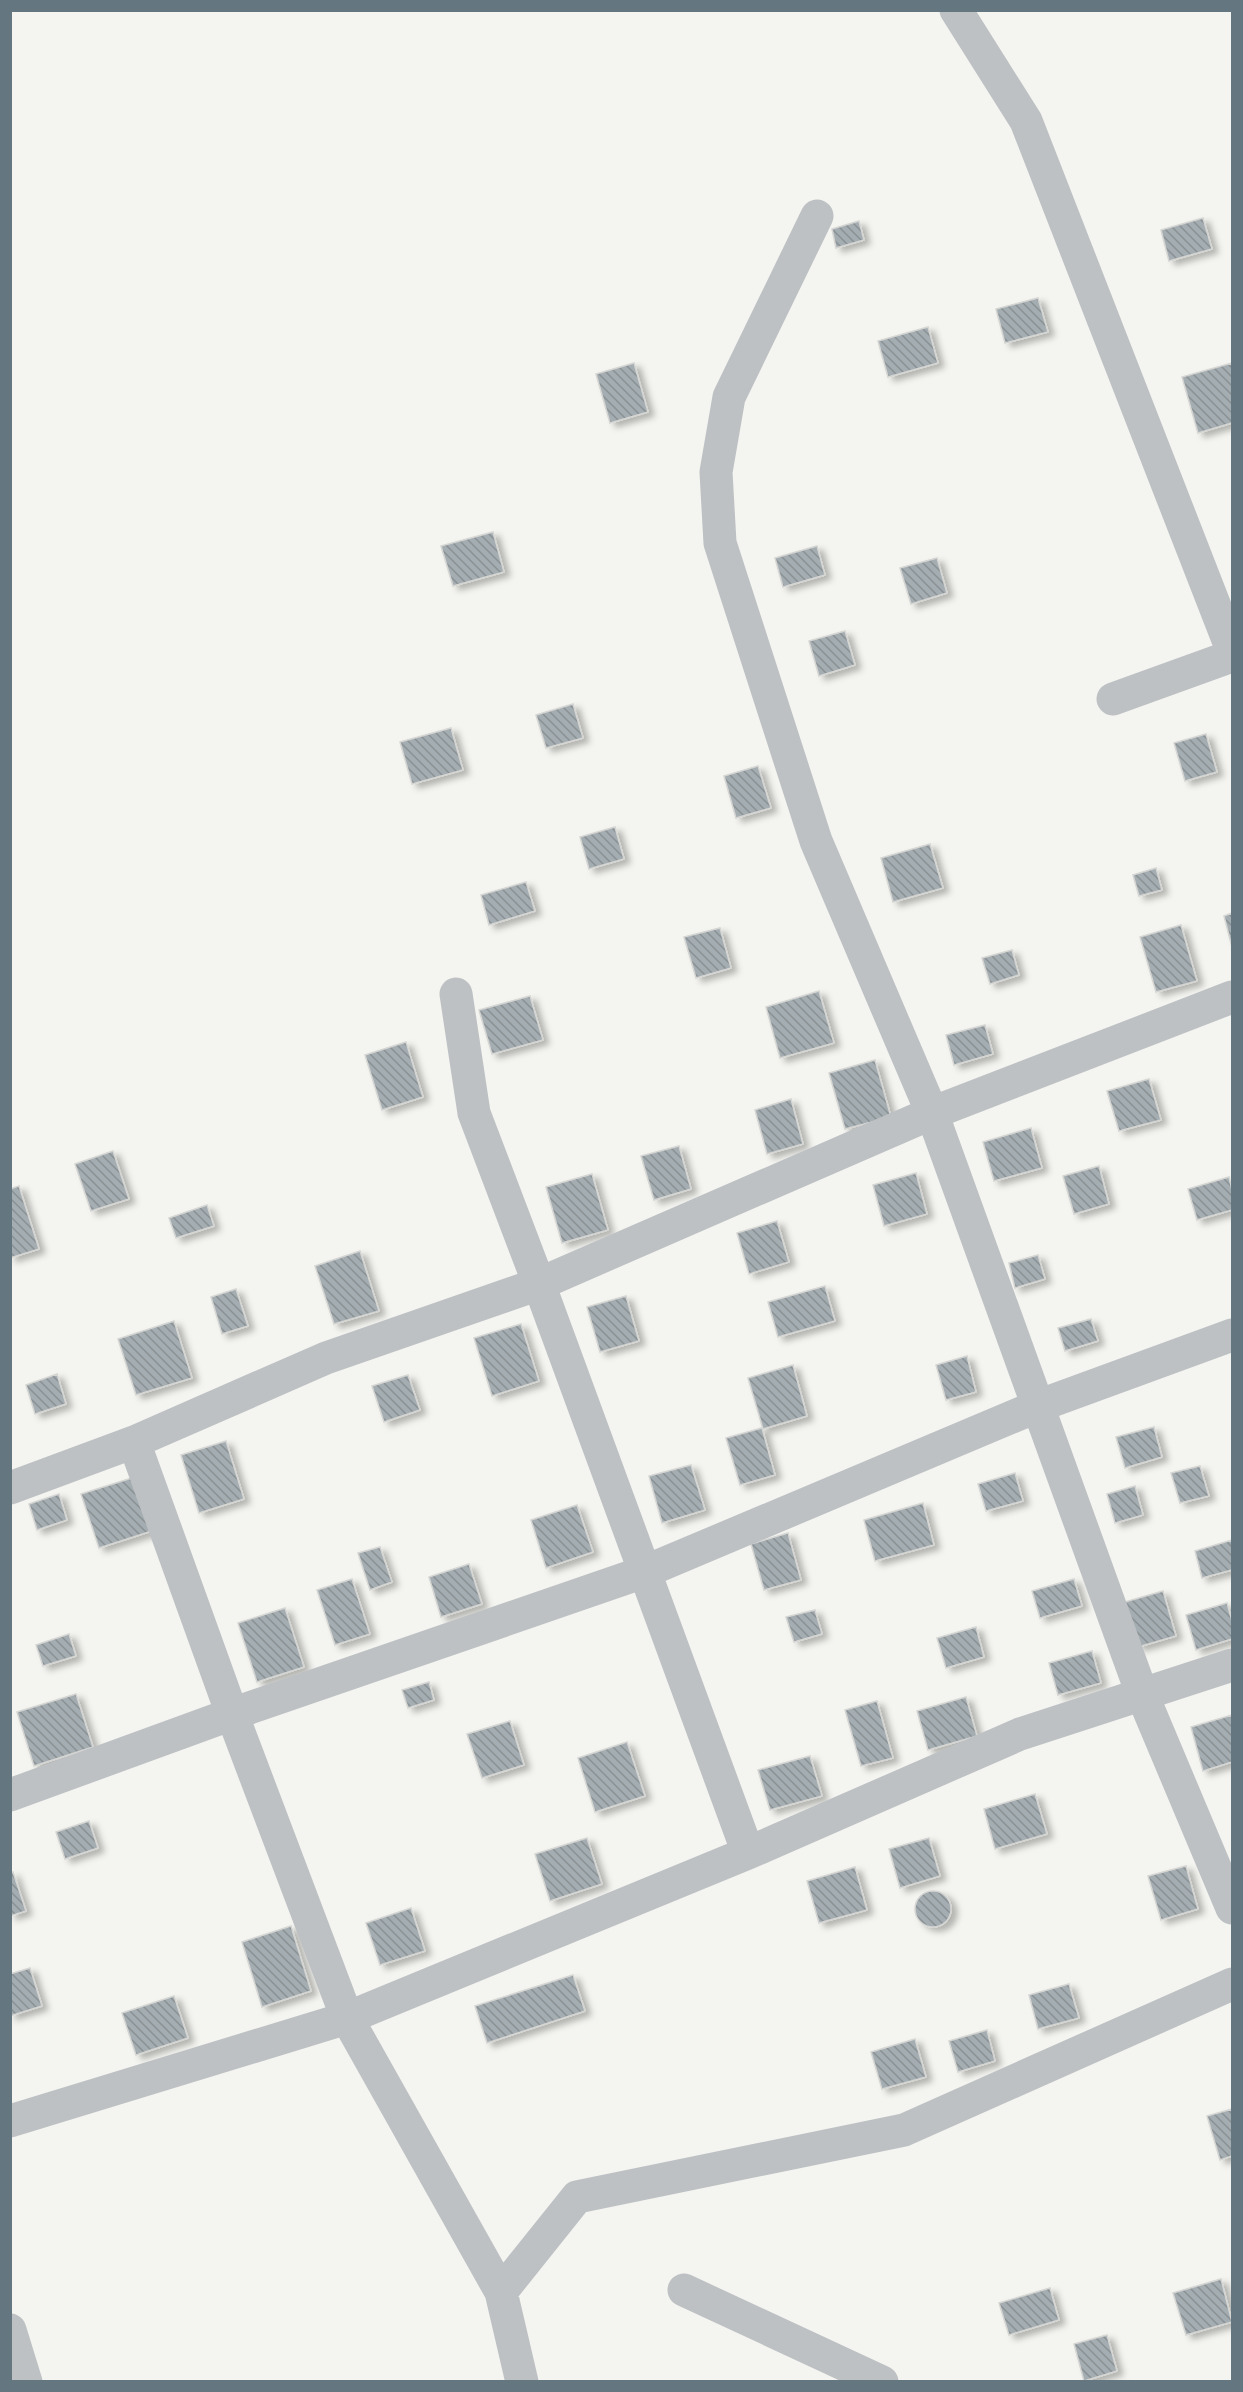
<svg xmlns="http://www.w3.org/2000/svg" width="1243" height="2392" font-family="Roboto,sans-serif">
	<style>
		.building { fill: url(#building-back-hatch); stroke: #d5d5d3; stroke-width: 1.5; filter: url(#shadow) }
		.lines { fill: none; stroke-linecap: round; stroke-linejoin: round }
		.street { stroke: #bdc1c4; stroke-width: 33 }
	</style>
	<defs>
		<pattern id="building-back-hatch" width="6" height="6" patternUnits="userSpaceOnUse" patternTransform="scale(1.5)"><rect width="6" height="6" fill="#a4adb1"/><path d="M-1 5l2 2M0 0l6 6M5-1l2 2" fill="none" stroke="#899195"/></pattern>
		<filter id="shadow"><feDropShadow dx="6" dy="4" stdDeviation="3" flood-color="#0004"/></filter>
	</defs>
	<rect width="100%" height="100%" fill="#f4f4f0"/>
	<!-- building -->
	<path class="building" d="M1203,218L1212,249L1169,261L1161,230Z
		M859,221L864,240L836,248L832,229Z
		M1038,298L1048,332L1005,343L996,309Z
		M928,327L938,363L888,377L878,341Z
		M634,363L648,412L610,423L596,374Z
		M1232,363V423L1198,433L1182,377Z
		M493,532L504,572L453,586L441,546Z
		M817,546L825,575L783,587L775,558Z
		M937,558L947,593L911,604L900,568Z
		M845,631L855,665L819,676L809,641Z
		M573,704L583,738L546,748L536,715Z
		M451,728L463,770L412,784L400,742Z
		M1206,734L1217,772L1185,781L1174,743Z
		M758,766L771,808L736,818L724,776Z
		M615,827L624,859L589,869L580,837Z
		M930,844L943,888L893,902L881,858Z
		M1156,868L1162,890L1139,896L1133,875Z
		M526,882L535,911L489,925L481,895Z
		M1232,913V947L1224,916Z
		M1181,925L1197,981L1156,992L1140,937Z
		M720,928L731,968L696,978L684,937Z
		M1012,950L1019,975L990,984L982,958Z
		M819,991L834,1043L780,1058L766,1007Z
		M530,996L543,1040L492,1054L479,1010Z
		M985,1025L993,1054L954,1065L946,1035Z
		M406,1042L423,1097L382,1110L365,1055Z
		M875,1060L891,1117L845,1129L829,1073Z
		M1149,1079L1161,1120L1119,1131L1107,1091Z
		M791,1099L803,1144L767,1154L755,1110Z
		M1031,1128L1042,1168L994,1181L983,1142Z
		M679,1146L691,1189L654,1200L641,1156Z
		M113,1151L129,1199L91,1211L75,1164Z
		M1099,1166L1109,1204L1074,1214L1063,1176Z
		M916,1173L927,1214L884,1226L873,1185Z
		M592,1174L608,1230L562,1243L546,1187Z
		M1229,1177L1232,1190V1210L1197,1220L1188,1189Z
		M19,1186L39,1249L10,1258V1189Z
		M207,1205L214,1226L176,1238L169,1218Z
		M777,1221L789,1262L749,1274L737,1233Z
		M360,1251L379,1311L334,1324L315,1266Z
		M1038,1255L1045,1279L1015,1288L1009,1263Z
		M825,1286L835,1321L778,1337L768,1302Z
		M236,1289L248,1326L222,1334L211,1297Z
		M626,1296L639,1341L600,1352L587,1307Z
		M1091,1319L1098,1341L1065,1351L1058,1328Z
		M174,1321L192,1378L136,1395L118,1339Z
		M521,1324L539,1381L492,1396L474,1338Z
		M967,1356L976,1392L946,1400L936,1365Z
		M793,1365L807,1416L763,1429L748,1378Z
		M57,1374L66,1404L35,1414L26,1385Z
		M408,1375L420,1410L384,1422L372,1386Z
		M1154,1427L1162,1457L1125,1468L1116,1437Z
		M762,1428L775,1475L740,1485L726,1438Z
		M226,1441L244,1499L199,1513L181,1455Z
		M691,1465L705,1510L662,1523L649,1476Z
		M1200,1466L1209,1496L1180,1503L1171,1473Z
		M1015,1473L1023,1501L986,1511L978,1484Z
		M135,1477L152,1531L99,1548L81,1494Z
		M1135,1486L1143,1515L1115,1523L1107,1494Z
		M59,1494L67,1520L37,1530L29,1504Z
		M923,1503L934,1545L875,1561L864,1520Z
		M577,1505L593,1552L546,1568L531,1520Z
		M788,1533L801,1580L764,1590L751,1544Z
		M1232,1540V1570L1202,1578L1195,1551Z
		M380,1547L392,1582L370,1590L358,1553Z
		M469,1564L482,1604L441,1617L429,1577Z
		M352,1579L370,1634L335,1645L317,1590Z
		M1074,1579L1082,1606L1040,1618L1032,1591Z
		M1163,1591L1176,1636L1138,1647L1125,1602Z
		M1227,1603L1232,1621V1639L1196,1650L1186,1615Z
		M285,1608L304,1667L257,1682L238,1623Z
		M815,1610L822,1634L794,1642L786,1617Z
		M976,1627L984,1657L946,1668L937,1638Z
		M69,1634L76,1656L43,1666L36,1645Z
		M1092,1651L1101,1683L1058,1695L1049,1663Z
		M429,1682L434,1700L408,1708L402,1690Z
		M76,1694L93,1747L34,1766L17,1712Z
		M966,1697L977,1736L928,1750L917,1711Z
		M877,1701L893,1758L861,1766L845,1710Z
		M1232,1715V1762L1203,1771L1191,1727Z
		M510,1721L524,1765L482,1778L467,1734Z
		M627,1742L645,1796L595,1812L578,1758Z
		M810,1756L822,1796L770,1810L758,1770Z
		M1035,1794L1047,1834L995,1849L984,1809Z
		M89,1821L98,1848L65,1859L56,1832Z
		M587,1838L602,1884L550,1901L535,1854Z
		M929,1838L940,1876L900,1888L889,1849Z
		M1186,1866L1198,1909L1161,1920L1148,1876Z
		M855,1867L867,1910L819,1923L807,1881Z
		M13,1872L26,1911L10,1916V1873Z
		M915 1909a18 18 0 1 1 36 0a18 18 0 1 1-36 0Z
		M411,1908L425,1951L380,1965L366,1923Z
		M291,1926L311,1991L262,2007L242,1942Z
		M30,1968L42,2006L10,2016V1974Z
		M573,1975L585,2011L487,2043L475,2006Z
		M1069,1984L1079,2018L1038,2029L1029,1995Z
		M174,1996L188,2038L136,2055L122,2013Z
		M987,2030L995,2061L958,2072L949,2041Z
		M915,2039L926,2077L882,2089L871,2052Z
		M1232,2109V2156L1220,2160L1207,2116Z
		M1221,2279L1232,2322L1186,2335L1173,2293Z
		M1050,2288L1059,2320L1009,2335L999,2303Z
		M1107,2335L1117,2371L1084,2381L1074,2344Z"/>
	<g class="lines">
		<!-- street -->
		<path class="street" d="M956,10L1026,121L1232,650
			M817,216L729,397L716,472L720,543L816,841L932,1113L1142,1694L1232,1908
			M1113,699L1232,656
			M456,994L474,1113L539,1284L748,1853
			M134,1442L232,1714L347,2018L501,2292L522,2382
			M10,1488L134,1442L326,1358L539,1284L932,1113L1232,997
			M10,1795L232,1714L644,1572L1038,1406L1232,1335
			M10,2121L347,2018L748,1853L1020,1734L1232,1665
			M684,2290L882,2382
			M501,2292L577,2197L904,2130L1232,1984
			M10,2330L26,2382"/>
	</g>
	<!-- border -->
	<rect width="1243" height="2392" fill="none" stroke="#647680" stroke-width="24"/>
</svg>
